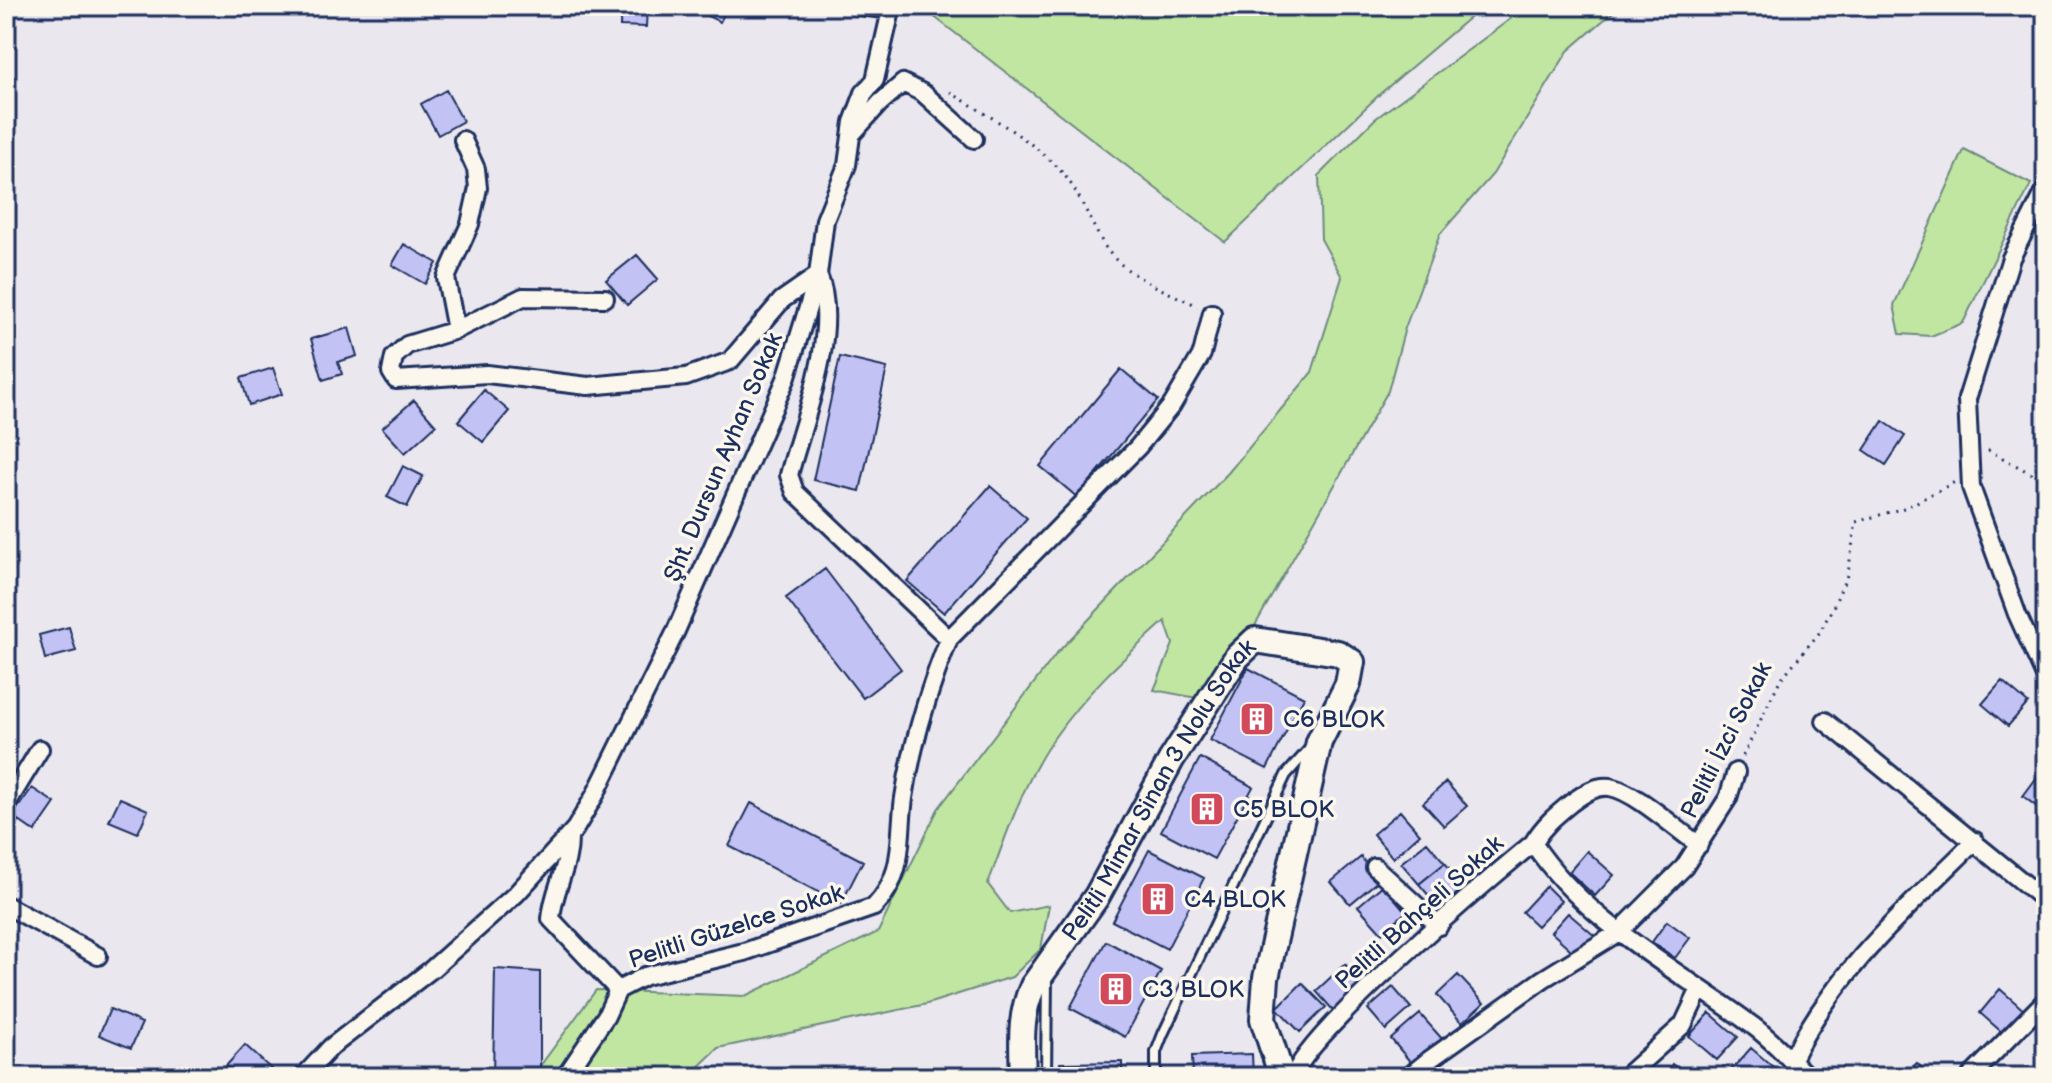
<svg xmlns="http://www.w3.org/2000/svg" width="2052" height="1083" font-family="'Balsamiq Sans',sans-serif">
	<style>
		.green { fill: #c1e6a1; stroke: #6e8a80; stroke-width: 2 }
		.building { fill: #c3c2f4; stroke: #1b2f5e; stroke-width: 2 }
		.lines { fill: none; stroke-linecap: round; stroke-linejoin: round }
		.lane-casing { stroke: #1b2f5e; stroke-width: 14 }
		.street-casing { stroke: #1b2f5e; stroke-width: 22 }
		.secondary-casing { stroke: #1b2f5e; stroke-width: 30 }
		.path { stroke: #1b2f5e; stroke-width: 3; stroke-dasharray: 2 6; stroke-linecap: butt }
		.lane { stroke: #fbf7ec; stroke-width: 8 }
		.street { stroke: #fbf7ec; stroke-width: 16 }
		.secondary { stroke: #fbf7ec; stroke-width: 24 }
		.labels { text-anchor: middle; stroke-width: 7; stroke-linejoin: round; paint-order: stroke }
		.street-label { font-size: 24px; fill: #1b2f5e; stroke: #fbf7ec }
		.poi-label { font-size: 24px; fill: #1b2f5e; stroke: #fbf7ec; text-anchor: start }
	</style>
	<rect width="100%" height="100%" fill="#eae7ee"/>
	<filter id="ink" filterUnits="userSpaceOnUse"><feTurbulence type="fractalNoise" baseFrequency=".0125" numOctaves="2"/><feDisplacementMap in="SourceGraphic" scale="16" xChannelSelector="R" yChannelSelector="G"/><feConvolveMatrix kernelMatrix="1 2 1 2 8 2 1 2 1" color-interpolation-filters="sRGB"/></filter>
	<g filter="url(#ink)">
		<!-- green -->
		<path class="green" d="M934,6H1483L1381,93L1225,242L928,12Z
			M1528,6H1620L1568,51L1493,174L1440,234L1405,328L1388,391L1248,638L1197,698L1154,690L1173,644L1165,621C1125,657 1085,693 1054,738C1024,780 1006,836 988,884L1010,913L1049,905L1041,949L1012,977L927,1004L718,1048L688,1077H532L596,990L745,996L878,932L938,809L1057,653L1228,473L1312,372L1342,277L1321,239L1319,175L1375,119Z
			M1964,150L2031,184L1963,323L1931,336L1900,334L1894,305Z"/>
		<!-- building -->
		<path class="building" d="M621,6L647,7L646,27L620,26Z
			M699,6H728L720,22L697,11Z
			M446,90L463,121L438,135L421,104Z
			M404,244L437,263L425,284L392,265Z
			M637,255L658,279L627,305L606,280Z
			M349,328L357,356L338,362L342,374L323,380L311,339Z
			M840,357L887,368L860,491L813,480Z
			M273,368L282,394L249,405L241,378Z
			M1121,369L1158,400L1077,497L1040,466Z
			M484,390L509,411L483,442L458,421Z
			M414,400L436,425L405,453L382,428Z
			M1883,421L1905,436L1886,465L1864,450Z
			M403,466L423,476L407,507L387,497Z
			M990,486L1027,518L944,613L907,581Z
			M825,569L901,669L863,698L786,598Z
			M69,627L76,651L45,659L39,635Z
			M1248,668L1304,697L1267,769L1210,740Z
			M2002,681L2028,703L2008,726L1982,704Z
			M1200,758L1253,787L1214,859L1161,831Z
			M2043,769L2046,771V814L2023,796Z
			M1446,782L1467,806L1444,826L1423,803Z
			M32,788L55,803L35,832L12,816Z
			M120,798L148,810L138,833L109,821Z
			M751,803L863,861L841,904L729,846Z
			M1400,811L1420,834L1393,858L1373,834Z
			M1427,842L1445,863L1419,884L1401,863Z
			M1149,850L1204,878L1167,949L1112,921Z
			M1587,851L1614,875L1595,896L1569,872Z
			M1361,857L1379,880L1350,904L1331,882Z
			M1445,863L1465,887L1439,908L1419,884Z
			M1383,885L1406,912L1382,933L1358,906Z
			M1546,886L1561,901L1537,926L1522,912Z
			M1568,913L1596,937L1579,957L1551,932Z
			M1667,921L1690,938L1675,958L1652,942Z
			M1106,941L1161,971L1125,1037L1070,1008Z
			M1345,964L1363,984L1333,1010L1316,991Z
			M495,969L540,972V1077H493Z
			M1458,975L1484,1003L1462,1023L1437,995Z
			M1302,983L1326,1007L1300,1032L1277,1008Z
			M1393,987L1411,1008L1386,1030L1368,1009Z
			M2000,989L2026,1012L2005,1035L1980,1013Z
			M110,1009L142,1023L131,1048L99,1035Z
			M1710,1013L1738,1037L1717,1060L1689,1036Z
			M1420,1014L1443,1040L1413,1065L1391,1039Z
			M245,1045L271,1069L264,1077H239L226,1066Z
			M1751,1048L1779,1072L1774,1077H1740L1732,1069Z
			M1252,1054L1253,1077H1193L1192,1056Z
			M1122,1062V1077H1060V1063Z
			M1917,1063L1931,1077H1902Z
			M1672,1064L1690,1077H1663Z"/>
		<g class="lines">
			<!-- lane casing -->
			<g class="lane-casing">
				<path id="lane" d="M1046,1077L1047,977
					M1156,1077V1052L1163,1034L1286,775L1312,746"/>
			</g>
			<!-- street casing -->
			<g class="street-casing">
				<path id="street" d="M861,6L891,10
					M852,134L880,103L903,83L923,93L974,139
					M2046,189L2011,258L1967,399L1971,487L2017,614L2046,678
					M605,298L523,297L456,330L407,345L394,357L391,372L396,380L487,374L588,386L686,377L730,361L782,300L818,275C841,329 804,418 789,475L795,492L949,639L1138,447L1172,405L1202,354L1212,313
					M456,330L446,278L470,224L478,188L476,169L463,140
					M1825,721L2046,901
					M6,805L40,749
					M569,836C570,867 553,889 551,919L618,990
					M1533,843C1544,825 1555,816 1571,803C1582,795 1595,785 1610,787C1635,791 1677,830 1699,845
					M1375,867L1439,926
					M6,905L98,956
					M618,990L645,976L744,952L874,907C906,874 898,840 904,798C912,744 929,689 949,639
					M1791,1061C1833,974 1907,908 1975,841
					M303,1077L331,1047L432,969L516,894L575,829L595,795L675,633L786,379L818,275L825,220L847,165L853,122L864,93L875,80L892,6
					M565,1077L606,1016L618,990
					M1294,1077C1301,1038 1493,876 1533,843C1587,924 1674,967 1749,1023C1771,1038 1789,1059 1808,1077
					M1416,1077L1413,1073L1429,1060L1543,979L1619,932L1684,867L1728,798L1736,772
					M1625,1077L1683,1025L1699,991
					M1970,1077L2046,1000"/>
			</g>
			<!-- secondary casing -->
			<g class="secondary-casing">
				<g id="secondary">
					<path id="s1" d="M1023,1077C1022,1046 1019,1015 1033,986L1097,896L1171,760L1237,657L1255,640L1338,653L1352,662L1348,684L1319,742L1266,978L1263,1019L1282,1077"/>
				</g>
			</g>
			<!-- path -->
			<path class="path" d="M950,92C985,114 1026,136 1055,165C1080,189 1088,220 1106,248C1125,276 1168,292 1198,306
				M1988,450L2041,479
				M1743,756L1780,680L1820,632L1834,605L1848,573L1856,522L1907,507L1955,482"/>
			<!-- lane -->
			<use href="#lane" class="lane"/>
			<!-- street -->
			<use href="#street" class="street"/>
			<!-- secondary -->
			<use href="#secondary" class="secondary"/>
		</g>
	</g>
	<!-- icons -->
	<defs>
		<g id="building-square" transform="scale(1.8)"><rect x="-9" y="-9" width="18" height="18" rx="4" fill="#d1495b" stroke="#fbf7ec"/><path d="M-4-6H4V6H1V3H-1V6H-4ZM-2.5-4.3h1.7v1.8h-1.7ZM.8-4.3h1.7v1.8H.8ZM-2.5-1h1.7V.8h-1.7ZM.8-1h1.7V.8H.8Z" fill="#fff"/></g>
	</defs>
	<g fill-rule="evenodd">
		<use href="#building-square" x="1257" y="719"/>
		<use href="#building-square" x="1207" y="809"/>
		<use href="#building-square" x="1158" y="899"/>
		<use href="#building-square" x="1116" y="989"/>
	</g>
	<g class="labels">
		<!-- street labels -->
		<g class="street-label">
			<text transform="translate(723 457) rotate(-67)" y="8">Şht. Dursun Ayhan Sokak</text>
			<text transform="translate(1726 740) rotate(-63)" y="8">Pelitli İzci Sokak</text>
			<text dy="8" stroke="none"><textPath href="#s1" startOffset="326">Pelitli Mimar Sinan 3 Nolu Sokak</textPath></text>
			<text transform="translate(1419 912) rotate(-42)" y="8">Pelitli Bahçeli Sokak</text>
			<text transform="translate(736 926) rotate(-18)" y="8">Pelitli Güzelce Sokak</text>
		</g>
		<!-- poi labels -->
		<g class="poi-label">
			<text x="1283" y="727">C6 BLOK</text>
			<text x="1233" y="817">C5 BLOK</text>
			<text x="1184" y="907">C4 BLOK</text>
			<text x="1142" y="997">C3 BLOK</text>
		</g>
	</g>
	<!-- margin -->
	<rect width="2052" height="1083" fill="none" stroke="#fbf7ec" stroke-width="32"/>
	<rect x="16" y="16" width="2020" height="1051" fill="none" stroke="#1b2f5e" stroke-width="3" filter="url(#ink)"/>
</svg>
